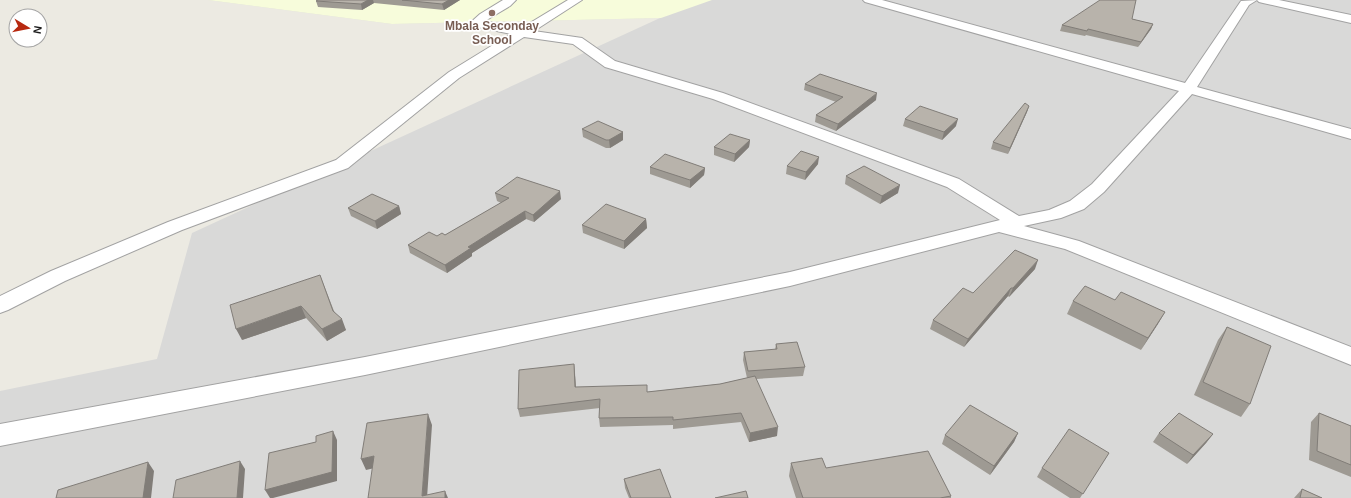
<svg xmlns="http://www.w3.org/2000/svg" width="1351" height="498" font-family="Helvetica,sans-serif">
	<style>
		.residential { fill: #d9d9d8 }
		.education { fill: #f7fcdb }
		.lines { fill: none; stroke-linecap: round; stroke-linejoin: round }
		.street-casing { stroke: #a2a2a2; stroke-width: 2 }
		.street { fill: #fff; fill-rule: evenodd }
		.wall { fill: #9e9a93 }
		.shaded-wall { fill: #817d78 }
		.building { fill: #b8b3ab; stroke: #817d78 }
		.education-dot { fill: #8d6e63; stroke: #fff; stroke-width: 1.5 }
		.labels { text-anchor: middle; stroke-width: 3.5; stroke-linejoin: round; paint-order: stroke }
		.far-education-label { font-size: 12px; font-weight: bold; fill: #785e54; stroke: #fff }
	</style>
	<rect width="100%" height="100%" fill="#eceae2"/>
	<!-- residential -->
	<path class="residential" d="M208,0H1351V498H0V391L157,359L192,233L660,18L392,24Z"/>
	<!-- education -->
	<path class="education" d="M208,0H712L661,18L392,24Z"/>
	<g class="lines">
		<!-- street casing -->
		<g class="street-casing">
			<path id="street" d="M503,0H516L510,6L485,21L520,29L568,0H582L534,31L582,38L615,61L723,93L959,179L1019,216L1049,210L1070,201L1092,184L1179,91L865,2L863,0H882L1185,83L1241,1L1257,0L1249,5L1197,87L1351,129V139L1192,94L1104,192L1084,209L1061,218L1024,226L1079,241L1351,347V365L1065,249L999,232L790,286L365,375L0,446V424L365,357L790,272L1000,220L947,187L713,99L605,67L573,44L524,37L459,78L348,168L182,230L65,281L8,310L0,313V296L51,271L168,222L336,160L449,72L511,34L472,26L470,23L480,14Z
				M1257,0H1279L1351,15V23L1263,3L1259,2Z"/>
		</g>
		<!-- street -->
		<use href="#street" class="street"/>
	</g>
	<!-- wall -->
	<path class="wall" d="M318,0H460L444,10L374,3L362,10L318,7L316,1Z
		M1132,19L1153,24L1151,29L1138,47L1086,35L1085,36L1060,31L1062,25Z
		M805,84L876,100L836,131L815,122L816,115L836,102L804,90Z
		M1029,106L1027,112L1008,154L991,149L993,142Z
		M905,119L956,126L942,140L903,126Z
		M582,129L623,132V140L610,148H606L583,137Z
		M750,140L749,147L734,162L714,155V147Z
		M818,164L805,180L786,174L787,166Z
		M650,167L705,168L704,175L690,188L650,174Z
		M846,176L898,193L880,204L845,184Z
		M495,193L561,199L534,222L526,219L472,253V256L447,273L410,253L408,245L437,236L445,235L501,203L497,201Z
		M399,206L401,214L377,229L351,216L348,208Z
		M646,219L647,228L624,249L583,233L582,225Z
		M1035,269L1009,297L1008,296L964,347L930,329L933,320L973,293Z
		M320,275L334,311L346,330L327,341L306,318L242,340Z
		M1115,300L1165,312L1141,350L1067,314L1073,301Z
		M1227,327L1250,404L1241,417L1194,395L1218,340Z
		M776,344L805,367L803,376L756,379L777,436L749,442L741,422L673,429V425L600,427L599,418L600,408L520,417L518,409L574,364L576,387L647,392L720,384L747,378L743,360L744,352L775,350Z
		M1319,413L1351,426V477L1309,460L1311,422Z
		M1018,433L1014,442L990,475L942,444L945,435Z
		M1159,433L1213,434L1206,443L1187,464L1153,442Z
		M1109,453L1080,498H1070L1037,477L1042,468Z
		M791,463L826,468L951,496V498H796L789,476Z
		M624,479L671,498H629L625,488Z
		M1302,489L1322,498H1294Z"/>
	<!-- shaded-wall -->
	<path class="shaded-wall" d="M368,0H373L374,3L362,10L361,4Z
		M449,0H460L444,10L442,4Z
		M1153,24L1151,29L1138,47L1141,42Z
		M877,93L876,100L836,131L838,124Z
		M1029,106L1027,112L1008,154L1010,148Z
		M958,119L956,126L942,140L944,132Z
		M623,132V140L610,148L609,140Z
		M750,140L749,147L734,162L735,154Z
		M819,157L818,164L805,180L806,172Z
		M705,168L704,175L690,188V180Z
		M900,185L898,193L880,204L882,196Z
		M560,191L561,199L534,222L533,215Z
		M399,206L401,214L377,229L375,221Z
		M525,211L526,219L472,253V256L447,273L445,265L468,247Z
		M646,219L647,228L624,249V241Z
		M1038,260L1035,269L1009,297L1013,288Z
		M1011,288L1008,296L964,347L968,339Z
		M301,306L306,318L242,340L236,329Z
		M1165,312L1158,324L1141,350L1148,338Z
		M342,319L346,330L327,341L322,329Z
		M574,364L575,373L576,395L575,387Z
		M428,414L432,425L427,498L422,496Z
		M778,427L777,436L749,442L750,433Z
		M333,431L337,440V481L273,498H270L265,490Z
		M1018,433L1014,442L990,475L994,466Z
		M1213,434L1206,443L1187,464L1193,455Z
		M374,456L379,467L366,470L361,459Z
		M240,461L245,469L243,498H236Z
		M148,462L154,471L151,498H142Z
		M445,491L448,498H445Z"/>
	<!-- building -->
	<path class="building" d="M318,0H368L361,4L316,1Z
		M402,0H449L442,4Z
		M1100,0H1136L1132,19L1153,24L1141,42L1088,29L1087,31L1062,25Z
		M820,74L877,93L838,124L816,115L843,97L805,84Z
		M1025,103L1029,106L1010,148L993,142Z
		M920,106L958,119L944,132L905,119Z
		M598,121L623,132L609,140H606L582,129Z
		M730,134L750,140L735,154L714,147Z
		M801,151L819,157L806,172L787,166Z
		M665,154L705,168L690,180L650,167Z
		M864,166L900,185L882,196L846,176Z
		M517,177L560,191L533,215L525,211L468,247L471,248L445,265L408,245L429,232L437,236L442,233L445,235L509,198L495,193Z
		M372,194L399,206L375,221L348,208Z
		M606,204L646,219L624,241L582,225Z
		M1015,250L1038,260L1013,288H1011L968,339L933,320L963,288L973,293Z
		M320,275L333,311L342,319L322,329L301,306L236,329L230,305Z
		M1085,286L1115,300L1121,292L1165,312L1148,338L1073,301Z
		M1227,327L1271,346L1250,404L1203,382Z
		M797,342L805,367L748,371L744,352L777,349L776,344Z
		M574,364L575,387L647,385V392L720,384L755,376L778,427L750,433L741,413L673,420V417L599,418L600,399L518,409L519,370Z
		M970,405L1018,433L994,466L945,435Z
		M1179,413L1213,434L1193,455L1159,433Z
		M1319,413L1351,426V465L1317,451Z
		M428,414L422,496L445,491V498H368L374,456L361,459L367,423Z
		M1069,429L1109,453L1083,494L1042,468Z
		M333,431L332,472L265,490L269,453L316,442V436Z
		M928,451L951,496L940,498H803L791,463L822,458L826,468Z
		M240,461L237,498H173L176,480Z
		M148,462L143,498H56L58,490Z
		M660,469L671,498H631L624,479Z
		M1302,489L1322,498H1300Z
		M746,491L748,498H715Z"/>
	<!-- markers -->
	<circle class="education-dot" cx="492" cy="13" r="4"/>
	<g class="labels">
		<!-- far-education labels -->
		<g class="far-education-label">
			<text x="492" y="30">Mbala Seconday<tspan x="492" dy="14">School</tspan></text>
		</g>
	</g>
	<!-- north arrow -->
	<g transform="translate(28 28) rotate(100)"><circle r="19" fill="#ffffff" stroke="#a4a4a4"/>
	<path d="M0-3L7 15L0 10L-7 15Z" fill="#b72910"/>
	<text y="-6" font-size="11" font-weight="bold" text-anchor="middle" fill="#1b1b1b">N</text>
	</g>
</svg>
